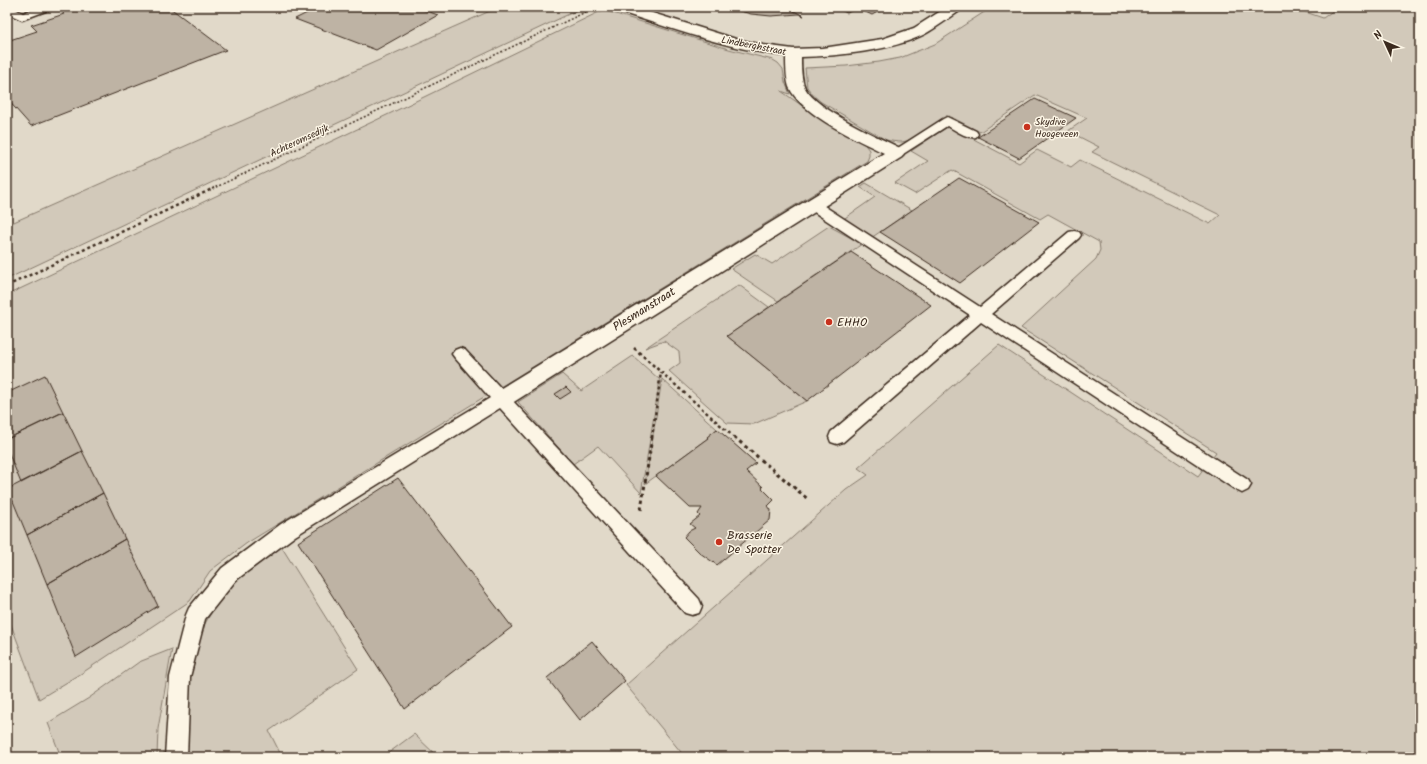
<svg xmlns="http://www.w3.org/2000/svg" width="1427" height="764" font-family="Kalam,sans-serif">
	<style>
		.built { fill: #e1d9c9 }
		.green { fill: #d2c9ba; stroke: #867a6c }
		.building { fill: #beb3a4; stroke: #3b2a1e }
		.lines { fill: none; stroke-linecap: round; stroke-linejoin: round }
		.lane-casing { stroke: #3b2a1e; stroke-width: 3 }
		.street-casing { stroke: #3b2a1e; stroke-width: 3 }
		.path-far2 { stroke: #3b2a1e; stroke-width: 1.5; stroke-dasharray: 2 2; stroke-linecap: butt }
		.path-far1 { stroke: #3b2a1e; stroke-width: 2.5; stroke-dasharray: 3 3; stroke-linecap: butt }
		.path { stroke: #3b2a1e; stroke-width: 3; stroke-dasharray: 3.5 3.5; stroke-linecap: butt }
		.lane { fill: #fcf5e5; fill-rule: evenodd }
		.street { fill: #fcf5e5; fill-rule: evenodd }
		.poi-dot { fill: #c8321e; stroke: #fcf5e5; stroke-width: 1.5 }
		.labels { text-anchor: middle; stroke-width: 3; stroke-linejoin: round; paint-order: stroke }
		.far-street-label { font-size: 10px; fill: #3b2a1e; stroke: #fcf5e5 }
		.far-poi-label { font-size: 10px; fill: #3b2a1e; stroke: #fcf5e5; text-anchor: start }
		.street-label { font-size: 12px; fill: #3b2a1e; stroke: #fcf5e5 }
		.poi-label { font-size: 12px; fill: #3b2a1e; stroke: #fcf5e5; text-anchor: start }
	</style>
	<rect width="100%" height="100%" fill="#f0e9d9"/>
	<filter id="ink" filterUnits="userSpaceOnUse"><feTurbulence type="fractalNoise" baseFrequency=".025" numOctaves="2"/><feDisplacementMap in="SourceGraphic" scale="8" xChannelSelector="R" yChannelSelector="G"/><feConvolveMatrix kernelMatrix="1 2 1 2 8 2 1 2 1" color-interpolation-filters="sRGB"/></filter>
	<g filter="url(#ink)">
		<!-- built -->
		<path class="built" d="M7,7H1420V757H7Z"/>
		<!-- green -->
		<path class="green" d="M499,7H584L7,279V225Z
			M992,7H1291L1323,18L1338,7H1420V757H685L626,685L846,490L868,475L858,468L999,345L1198,476L1216,452L1021,328L1096,259L1100,250L1099,242L1048,214L1040,219L952,170L915,194L895,183L928,161L911,151L949,126L1019,163L1037,150L1071,167L1080,160L1210,224L1220,215L1092,152L1099,147L1068,131L1087,118L1035,95L980,132L949,116C938,123 913,141 902,142C896,142 891,141 886,140L821,102L813,95L807,87L805,68L846,66L879,62L900,58L935,44Z
			M603,10L729,49L773,60L778,63L783,69L785,82L790,94L781,91L814,114L863,142L869,150V156L867,161L247,543L210,571L190,601L79,675L39,699L7,614V295L389,114Z
			M866,183L912,210L871,238L842,220L875,197L860,187Z
			M829,226L862,244L778,301L731,269L755,254L772,264Z
			M739,285L769,307L727,336L807,401L754,424L727,423L669,371L680,363L679,352L664,341L645,348Z
			M633,356L660,380L641,493L598,446L573,464L518,402L562,374L581,391Z
			M662,379L717,429L707,437L708,438L645,484Z
			M281,546L358,669L269,731L282,757H183L187,700L196,639L221,596L246,572Z
			M172,649L158,729L157,757H61L48,723L89,698L139,662Z
			M414,734L438,757H383Z"/>
		<!-- building -->
		<path class="building" d="M64,7H169L226,50L31,126L7,99V41L37,31L31,25L64,14L58,9Z
			M264,7H282L274,11Z
			M319,7H416L438,15L376,50L295,19Z
			M725,7H786L804,16L799,14L771,16L751,14Z
			M834,7H882L885,8L872,15L857,8L847,13Z
			M1035,99L1076,118L1019,158L978,137Z
			M959,178L1039,222L960,283L880,232Z
			M851,252L931,305L807,401L727,336Z
			M45,375L63,412L7,439V393Z
			M566,387L571,392L560,399L555,394Z
			M63,412L82,451L21,483L7,449V439Z
			M717,429L756,463L746,471L763,487L762,488L774,500L768,506L771,510L770,520L717,565L700,553L684,537L689,531L695,528L690,524L700,516L698,514L702,508H690L656,476L708,438L707,437Z
			M82,451L103,493L27,535L8,489Z
			M398,478L512,627L405,709L298,542Z
			M103,493L125,539L47,584L27,535Z
			M125,539L158,606L76,657L47,584Z
			M592,641L625,681L580,720L547,678Z"/>
		<g class="lines">
			<!-- lane casing -->
			<g class="lane-casing">
				<path id="lane" d="M7,7H11L23,13L39,7H53L51,9L22,20L7,13Z
					M947,117L976,131L978,134L976,137C967,139 956,130 947,126L900,156H892L890,153L943,119Z
					M813,201L818,202L980,307L1069,232L1074,231L1079,232L1081,235L1079,238L991,314L1248,480L1251,485L1248,490L1242,493L1236,490L981,322L843,442L837,444L831,442L829,437L831,432L970,315L808,208L806,205L808,202Z
					M460,348L465,350L699,599L702,606L699,613L692,615L685,613L500,408L295,536L236,580L205,619L190,677L187,757H165L170,677L186,615L189,608L222,568L281,524L490,398L455,358L452,354L455,350Z"/>
			</g>
			<!-- street casing -->
			<g class="street-casing">
				<path id="street" d="M612,7H633L736,39L763,45L793,49L823,48L882,39L914,28L947,7H963L961,10C949,18 937,27 925,34C892,51 837,56 801,57C801,67 801,79 805,88C817,110 878,137 902,149L904,153L902,157L509,405L501,408L493,405L490,399L493,393L884,153C858,140 801,115 789,87C786,77 786,66 786,56C727,49 671,28 614,10Z"/>
			</g>
			<!-- path-far2 -->
			<path class="path-far2" d="M212,189L594,8"/>
			<!-- path-far1 -->
			<path class="path-far1" d="M7,286L214,188
				M634,348L735,438
				M652,438L661,372"/>
			<!-- path -->
			<path class="path" d="M734,437L809,500
				M641,510L652,437"/>
			<!-- lane -->
			<use href="#lane" class="lane"/>
			<!-- street -->
			<use href="#street" class="street"/>
		</g>
	</g>
	<!-- markers -->
	<g class="poi-dot">
		<circle cx="1027" cy="127" r="4"/>
		<circle cx="829" cy="322" r="4"/>
		<circle cx="719" cy="542" r="4"/>
	</g>
	<g class="labels">
		<!-- far-street labels -->
		<g class="far-street-label">
			<text transform="translate(754 45) rotate(11)" y="4">Lindberghstraat</text>
			<text transform="translate(299 140) rotate(-25)" y="4">Achteromsedijk</text>
		</g>
		<!-- far-poi labels -->
		<g class="far-poi-label">
			<text x="1035" y="125">Skydive<tspan x="1035" dy="12">Hoogeveen</tspan></text>
		</g>
		<!-- street labels -->
		<g class="street-label">
			<text transform="translate(644 309) rotate(-32)" y="4">Plesmanstraat</text>
		</g>
		<!-- poi labels -->
		<g class="poi-label">
			<text x="837" y="326">EHHO</text>
			<text x="727" y="539">Brasserie<tspan x="727" dy="14">De Spotter</tspan></text>
		</g>
	</g>
	<!-- margin -->
	<rect width="1427" height="764" fill="none" stroke="#fcf5e5" stroke-width="24"/>
	<rect x="12" y="12" width="1403" height="740" fill="none" stroke="#3b2a1e" stroke-width="1.5" filter="url(#ink)"/>
	<!-- north arrow -->
	<g transform="translate(1385 42) rotate(314)" stroke="#fcf5e5" stroke-width="3" paint-order="stroke">
	<path d="M0-3L7 15L0 10L-7 15Z" fill="#3b2a1e"/>
	<text y="-6" font-size="11" font-weight="bold" text-anchor="middle" fill="#3b2a1e">N</text>
	</g>
</svg>
